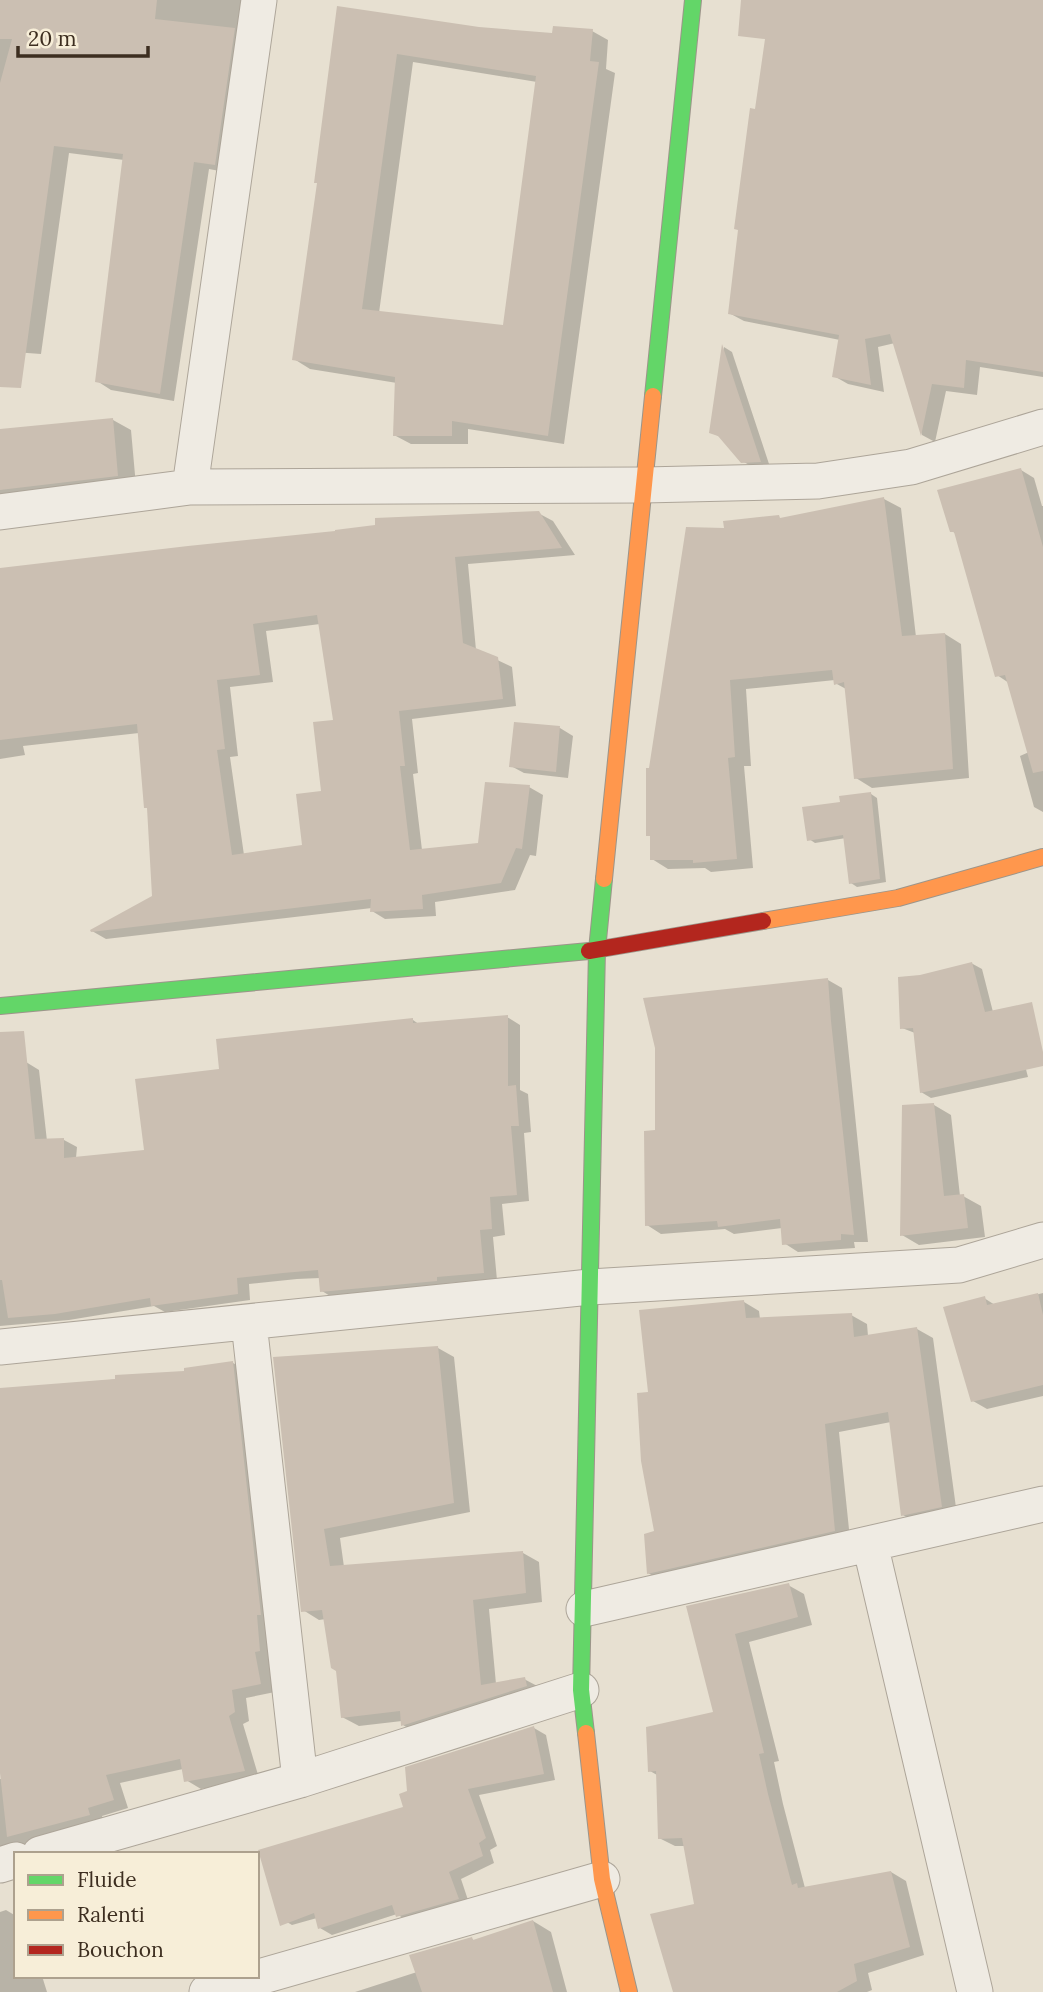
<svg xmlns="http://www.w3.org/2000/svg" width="1043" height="1992" font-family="Lora,serif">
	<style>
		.shadow { fill: #0003; fill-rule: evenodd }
		.building { fill: #cbbfb2; fill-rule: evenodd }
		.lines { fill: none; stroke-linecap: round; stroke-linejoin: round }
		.street-casing { stroke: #ada599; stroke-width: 37 }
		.fast-casing { stroke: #9c958a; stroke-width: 18 }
		.slow-casing { stroke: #9c958a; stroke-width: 18 }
		.jam-casing { stroke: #9c958a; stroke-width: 18 }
		.street { stroke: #efebe3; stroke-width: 35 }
		.fast { stroke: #63d668; stroke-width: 16 }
		.slow { stroke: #ff974d; stroke-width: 16 }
		.jam { stroke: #b3261e; stroke-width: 16 }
	</style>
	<rect width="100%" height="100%" fill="#e7e0d1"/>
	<!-- shadow -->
	<path class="shadow" d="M0,0H256L230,173L209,169L174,401L111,390L97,381L124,160L69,153L41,354L0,351Z
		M768,0H1043V377L980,367L977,395L946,391L935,442L922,435L895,343L878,347L884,392L848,384L834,376L840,340L744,321L729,313L769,22Z
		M338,8L479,29L554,35L592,31L608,40L606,69L615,73L564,444L468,429V444H411L394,435L397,383L310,369L294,359L319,184ZM413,62L537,82L505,327L379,313Z
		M724,347L732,352L770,467H753L742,461L722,438L711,432Z
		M113,420L131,430L136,486L0,502V431Z
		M1021,470L1034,478L1042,506H1043V812L1034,807L1020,756L1029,752L1009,683L997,675L956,534L952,531Z
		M884,499L901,508L916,637L945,634L961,644L969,778L872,788L856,778L846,689L835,683V680L746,689L751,766H744L753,868L711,872L705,868L668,869L652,859V837L648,835L650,770L726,530Z
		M538,513L553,521L575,555L468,564L476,650L512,667L516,706L412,719L418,773L413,774L422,850L480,845L529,787L543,795L536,856L530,855L515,890L435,902L436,916L385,919L372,911V908L106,939L92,931L154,897L149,809L139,733L23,746L25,755L0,759V570ZM320,624L335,722L323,792L304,847L244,855L230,757L238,756L230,687L273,682L266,631Z
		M515,724L560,728L573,736L568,778L524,773L511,766Z
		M871,794L877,798L886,882L857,887L851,883L846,838L815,843L809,839L842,803Z
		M971,963L982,969L993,1012L1012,1016L1028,1077L931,1098L921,1092L915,1033L902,1028L920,976Z
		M828,980L842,988L868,1242H854L855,1248L798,1252L784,1243L782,1228L734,1234L725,1229L661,1234L647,1225L657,1131Z
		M507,1017L520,1025V1090L528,1094L531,1132L524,1133L529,1201L502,1204L505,1235L493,1237L497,1280L449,1283V1288L335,1299L322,1291L320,1278L297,1279L249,1284L250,1300L165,1312L154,1306L69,1320L0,1326V1065L26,1062L39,1070L47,1141L64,1140L77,1147L76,1158L146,1152L221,1070L413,1020L420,1025Z
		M934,1105L951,1115L960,1196H963L981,1206L985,1237L919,1245L902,1235Z
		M1043,1293V1396L987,1409L973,1401L984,1298L995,1305Z
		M744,1302L759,1311L760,1319L851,1315L867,1324L868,1336L917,1329L933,1338L957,1515L918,1524L903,1515L891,1422L839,1432L850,1539L664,1582L648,1573L656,1532L650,1394Z
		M438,1348L454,1357L470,1512L340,1538L344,1567L523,1553L539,1562L542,1602L489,1609L496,1684L524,1679L541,1688L419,1735L403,1725L402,1721L359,1726L342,1717L337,1670L326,1619L319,1620L303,1610L275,1359Z
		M233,1363L247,1371L275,1692L246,1698L249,1721L243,1724L259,1778L201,1789L186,1780L183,1769L120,1783L128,1808L102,1816L104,1823L55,1837L7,1848L0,1851V1779H2L0,1758V1390L186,1373Z
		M788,1585L804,1594L812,1625L749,1642L779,1761L774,1762L783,1804L805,1888L891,1872L906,1881L924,1955L868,1973L872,1990L867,1992H676L696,1906L685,1846H675L659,1838L657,1775L650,1771L715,1714L688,1608Z
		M534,1728L546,1735L555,1780L479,1795L497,1846L490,1850L494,1863L461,1879L470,1906L410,1923L397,1914L332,1935L320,1928L317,1918L292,1925L280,1918L405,1808Z
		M6,1910L16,1916V1976H42L47,1992H0V1912Z
		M533,1921L551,1932L567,1992H355L417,1972L472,1939L475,1941Z"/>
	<!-- building -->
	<path class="building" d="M0,0H157L155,19L235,28L215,165L194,162L160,394L95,382L123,154L54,146L21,388L0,387V83L12,39H0Z
		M741,0H1043V372L966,360L964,388L932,384L921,436L890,334L865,339L871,385L832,377L839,335L728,314L738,230L734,229L750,108L755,109L765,39L738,36Z
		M337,6L479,27L552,33L553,26L593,29L590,61L599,62L548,436L452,421V436H393L395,377L292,360L317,183H314ZM397,54L536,76L503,325L362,309Z
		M722,344L761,462L741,463L718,436L709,433Z
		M113,418L118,476L0,490V429Z
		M1021,468L1043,547V771L1033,773L1005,675L995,677L954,532H950L937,490Z
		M884,497L902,636L945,633L953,769L854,779L844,682L834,685L832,670L730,680L735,757L728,758L737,859L693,863V860H650V836H646V768H649L686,527L724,528L723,521L779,515L780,518Z
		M539,511L562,548L455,557L463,643L498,657L503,699L399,711L405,766H400L410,850L478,843L485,782L530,785L522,849L516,848L501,883L422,895L423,909L370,912L371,899L91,932L90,930L152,896L147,808H144L137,724L0,740V568L188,546L335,531V530L375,525V518ZM317,615L333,720L313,722L321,791L296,794L302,845L232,855L217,750L225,749L217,680L260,675L253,624Z
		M514,722L560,726L556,772L509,767Z
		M871,792L880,879L849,884L843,835L807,841L802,807L840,802L839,796Z
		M972,962L985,1012L1032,1002L1043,1052V1066L920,1093L913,1028L900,1029L898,977L920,975Z
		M828,978L831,1021L854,1235L841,1234V1240L782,1245L780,1219L718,1227L717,1221L645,1226L644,1131L655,1130V1048L643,998Z
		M508,1015V1086L516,1085L519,1126H511L517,1195L490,1197L492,1229L480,1230L484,1273L437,1277V1281L320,1292L318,1270L283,1273L237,1278L238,1294L151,1306L150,1298L55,1314L8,1318L2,1280H0V1032L24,1031L35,1139L64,1138V1158L144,1150L135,1079L219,1069L216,1039L413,1018V1023Z
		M934,1103L944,1196L964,1194L968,1228L900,1236L902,1105Z
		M1038,1293L1043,1315V1385L971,1402L943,1307L985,1296L987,1305Z
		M744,1300L746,1318L852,1313L854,1337L917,1327L942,1507L901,1516L888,1412L825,1424L835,1531L647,1574L644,1534L654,1531L641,1461L637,1393L648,1392L639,1310Z
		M438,1346L454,1503L324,1529L330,1566L523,1551L526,1593L473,1600L481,1685L525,1677L527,1686L401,1726L400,1711L341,1718L336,1671L331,1668L322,1610L301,1612L273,1357Z
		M233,1361L261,1615H257L260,1651L255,1652L261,1684L232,1690L235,1712L229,1716L245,1771L184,1782L180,1759L106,1775L114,1800L88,1808L90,1815L7,1837L0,1773V1388L115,1379V1375L184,1371V1368Z
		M789,1583L798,1617L735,1634L764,1753L759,1754L768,1794L792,1885L797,1883L798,1888L891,1871L910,1947L854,1964L857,1981L837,1992H673L650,1914L694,1904L682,1838L658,1839L656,1771L648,1772L646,1727L713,1712L686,1606Z
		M534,1726L544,1774L468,1789L486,1838L479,1843L483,1856L449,1872L459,1899L396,1917L392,1905L318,1929L314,1913L280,1926L258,1850L403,1807L399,1794L407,1791L405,1767Z
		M533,1920L553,1992H422L409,1955L472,1937L473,1940Z"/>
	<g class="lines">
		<!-- street casing -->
		<g class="street-casing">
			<path id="street" d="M190,487L259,0
				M0,512L190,487L644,485L818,481L911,467L1043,427
				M249,1323L300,1780
				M0,1347L590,1287L959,1265L1043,1240
				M870,1544L975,1992
				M584,1609L1043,1504
				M40,1854L300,1780L581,1690
				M0,1865L16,1860
				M207,1992L602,1879"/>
		</g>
		<!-- fast casing -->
		<g class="fast-casing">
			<path id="fast" d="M653,396L693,0
				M0,1006L589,951
				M586,1733L581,1690L597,950L604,879"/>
		</g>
		<!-- slow casing -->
		<g class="slow-casing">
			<path id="slow" d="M604,879L653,396
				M763,921L898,898L1043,857
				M586,1733L602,1879L629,1992"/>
		</g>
		<!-- jam casing -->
		<g class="jam-casing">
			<path id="jam" d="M589,951L763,921"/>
		</g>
		<!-- street -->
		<use href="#street" class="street"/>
		<!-- fast -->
		<use href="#fast" class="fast"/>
		<!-- slow -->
		<use href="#slow" class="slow"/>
		<!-- jam -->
		<use href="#jam" class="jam"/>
	</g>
	<!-- legend -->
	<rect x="14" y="1852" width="245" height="126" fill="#f7eed8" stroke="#ada18e" stroke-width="2"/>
	<rect x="28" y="1875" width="35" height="10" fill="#63d668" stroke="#ada18e" stroke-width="2"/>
	<text x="77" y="1887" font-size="21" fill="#3d2e20">Fluide</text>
	<rect x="28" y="1910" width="35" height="10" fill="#ff974d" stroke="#ada18e" stroke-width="2"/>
	<text x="77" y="1922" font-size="21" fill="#3d2e20">Ralenti</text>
	<rect x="28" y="1945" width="35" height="10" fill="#b3261e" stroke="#ada18e" stroke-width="2"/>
	<text x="77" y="1957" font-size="21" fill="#3d2e20">Bouchon</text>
	<!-- scale -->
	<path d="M18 46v10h130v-10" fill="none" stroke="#3d2e20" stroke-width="3.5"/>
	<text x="28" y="46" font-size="21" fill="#3d2e20" stroke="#f7eed8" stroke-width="5" paint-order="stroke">20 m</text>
</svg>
